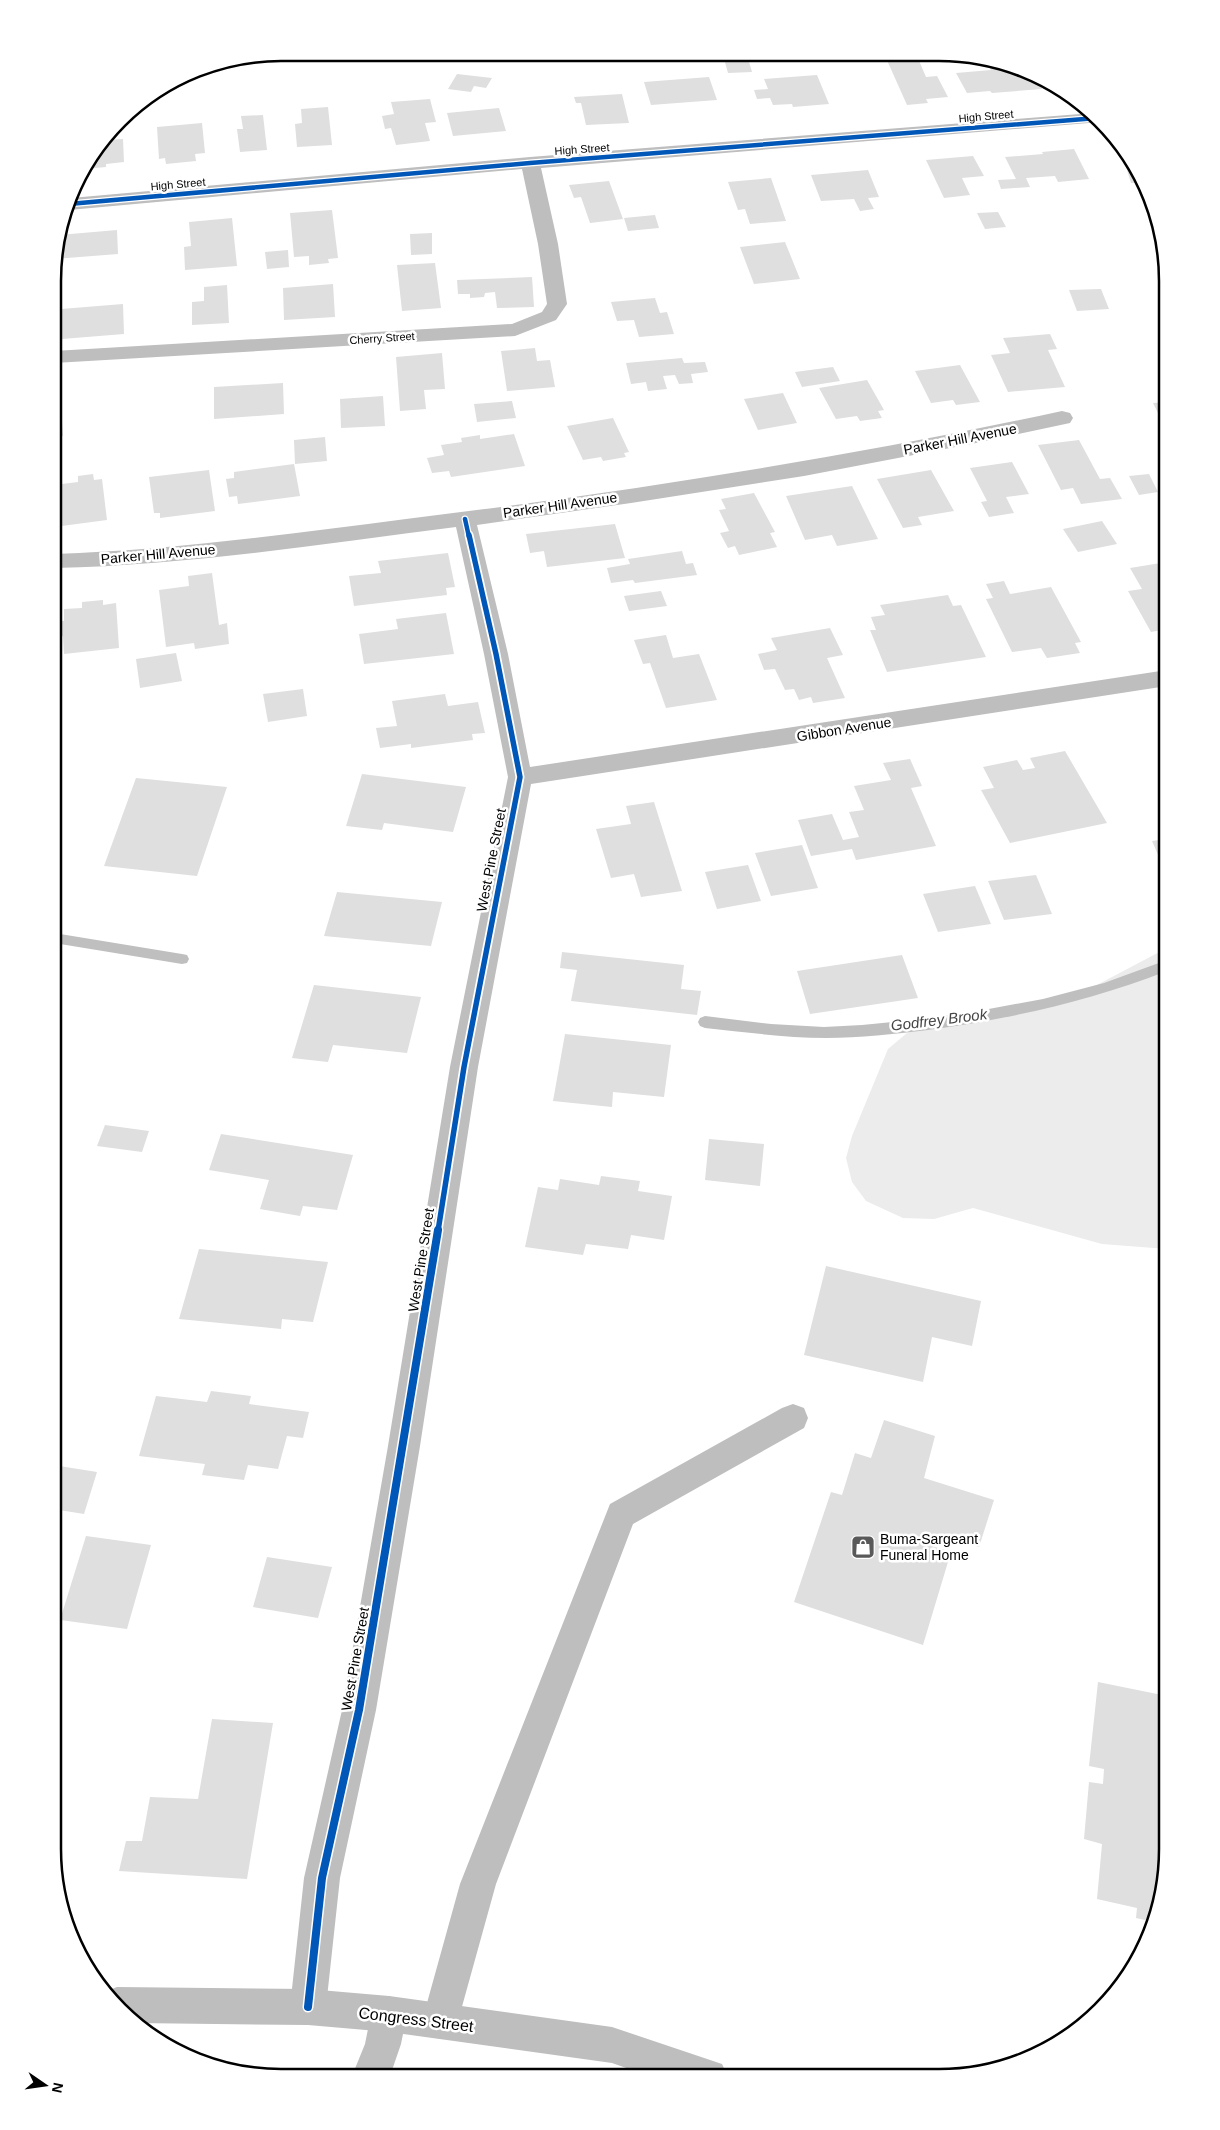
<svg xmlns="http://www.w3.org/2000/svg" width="1220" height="2130" font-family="Arial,sans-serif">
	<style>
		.green { fill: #ececec }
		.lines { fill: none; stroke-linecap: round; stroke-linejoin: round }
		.stream { fill: #bfbfbf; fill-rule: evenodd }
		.building { fill: #dfdfdf }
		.minor { fill: #bebebe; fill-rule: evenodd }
		.major { fill: #bebebe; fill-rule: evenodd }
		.cycleway-far2-casing { stroke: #fff; stroke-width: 7 }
		.cycleway-far1-casing { stroke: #fff; stroke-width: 9 }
		.cycleway-casing { stroke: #fff; stroke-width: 11 }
		.cycleway-far2 { stroke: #0057b8; stroke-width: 4.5 }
		.cycleway-far1 { stroke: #0057b8; stroke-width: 5.5 }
		.cycleway { stroke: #0057b8; stroke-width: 8 }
		.labels { text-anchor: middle; stroke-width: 5; stroke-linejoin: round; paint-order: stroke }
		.far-street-label { font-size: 11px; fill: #000; stroke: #fff }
		.street-label { font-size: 14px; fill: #000; stroke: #fff }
		.poi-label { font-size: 14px; fill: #000; stroke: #fff; text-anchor: start }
		.water-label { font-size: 15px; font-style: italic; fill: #444; stroke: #fff }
		.near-street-label { font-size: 16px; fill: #000; stroke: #fff }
		.rim { fill: none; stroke: #000; stroke-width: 2.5 }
	</style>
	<rect width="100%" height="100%" fill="#fff"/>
	<!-- green -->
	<path class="green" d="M1167,948V1249L1102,1244L973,1208L934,1219L903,1218L866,1201L852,1182L846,1158L852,1136L888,1049L907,1033L931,1024L1003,1013L1074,997Z"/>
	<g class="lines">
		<!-- stream -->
		<path class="stream" d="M54,933L182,954L187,955L189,959L187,963L182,964L54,943Z
			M1167,960V971C1090,1001 1010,1019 928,1030C894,1034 860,1038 826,1038C786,1038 745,1032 705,1028L700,1026L698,1022L700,1018L705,1016L771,1024L824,1027L862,1025L913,1020L978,1011L1043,999L1104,983Z"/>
	</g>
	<!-- building -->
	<path class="building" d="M723,55H747L752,72L728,73Z
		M917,56L926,77L937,76L948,97L926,99L928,103L907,105L886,58Z
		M1000,62L1007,65L1010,68H1016L1033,74L1042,89L992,93L990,91L967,93L956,73L991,70L987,64Z
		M457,74L492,78L486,88L474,86L471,92L448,89Z
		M817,75L829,104L793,107L792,104L773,105L770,98L757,99L754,90L768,89L764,79Z
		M709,77L717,100L651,105L644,82Z
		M622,94L629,123L586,125L581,103H576L574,97Z
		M430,99L436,122L425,123L430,141L396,145L391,128L385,129L382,116L394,114L391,102Z
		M328,107L332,145L297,147L295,124L302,123L301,109Z
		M499,108L506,131L453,136L447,113Z
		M263,115L267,150L240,152L237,129H243L241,116Z
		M202,123L205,153L195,154L196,161L166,164L165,158L159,159L157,127Z
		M123,139L124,162L106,164V167L84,169L106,140Z
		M1074,149L1089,179L1058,182L1055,176L1026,178L1030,187L1001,189L998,180L1016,179L1005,157L1043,154L1042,152Z
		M973,156L984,176L962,178L970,195L944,198L926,160Z
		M1123,157H1131L1143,183H1131Z
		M868,170L879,197L868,198L874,209L860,211L854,199L821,201L811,175Z
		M771,178L786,221L750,224L745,209L738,210L728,182Z
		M609,181L623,219L590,223L581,197L574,198L569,185Z
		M332,210L338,258L328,259L329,263L309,265V256L294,257L290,213Z
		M998,212L1006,227L985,229L977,213Z
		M655,215L659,228L628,231L624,218Z
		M232,218L237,266L185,270L184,247L191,246L189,222Z
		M117,230L118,254L54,259V251L59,235Z
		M432,233V254L411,255L410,234Z
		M785,242L800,279L754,284L740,247Z
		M288,250L289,267L267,269L265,252Z
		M435,263L441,308L402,311L397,265Z
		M532,277L534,307L497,308L495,292L485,293L484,297L470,298V294H458L457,280Z
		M333,284L335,317L284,320L283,288Z
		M227,285L229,323L192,325V302L204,301V287Z
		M1101,289L1109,309L1077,311L1069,290Z
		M655,298L660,313L667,312L674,334L639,337L634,320L617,321L611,302Z
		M123,304L124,334L62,339L61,309Z
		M1050,334L1057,349L1048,350L1065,387L1008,392L991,355L1010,353L1003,338Z
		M535,348L537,361L550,360L555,387L507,391L501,351Z
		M442,353L445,389L424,390L426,409L400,411L396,357Z
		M682,358L684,363L705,362L708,372L691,374L693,383L679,384L675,375L663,376L667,389L648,391L646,382L631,384L626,363Z
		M960,365L980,402L956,405L953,400L931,403L915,371Z
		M833,367L840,381L802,387L795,372Z
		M867,380L884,410L878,411L882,418L860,421L857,416L836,419L819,388Z
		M283,383L284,414L214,419V387Z
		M783,393L797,423L758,430L744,399Z
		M383,396L385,426L341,428L340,399Z
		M512,401L516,418L477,422L474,404Z
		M1167,402V418L1161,419L1153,403Z
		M61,407L63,436L54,437V408Z
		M613,418L629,452L624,453L626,457L603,461L601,457L583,460L567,426Z
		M514,434L525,466L451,477L449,471L432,473L427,458L444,455L441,445L462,442L461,438L480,435V439Z
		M325,437L327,461L295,464L294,440Z
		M1079,440L1100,479L1110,478L1122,499L1081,504L1073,488L1061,490L1038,445Z
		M1012,462L1029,494L1006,497L1014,513L989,517L981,502L987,501L970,468Z
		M294,464L300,496L238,504L237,496L229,497L226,479L234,478V472Z
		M209,470L215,511L160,518V513H154L149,477Z
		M931,470L954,511L918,517L922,525L903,528L877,479Z
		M93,474L94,480L102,479L107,520L54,527V485L78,482V476Z
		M1149,474L1158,492L1139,495L1129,476Z
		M852,486L878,539L837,546L832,535L805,540L786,496Z
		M754,493L775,532L770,533L777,547L739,555L735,546L728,548L720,533L729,531L719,510L726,509L721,499Z
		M1102,521L1117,544L1078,552L1063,529Z
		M615,524L625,558L547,567L544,551L530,553L526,534Z
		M682,551L686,564L693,563L697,575L635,583L633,580L611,583L607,568L630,564L628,559Z
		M448,553L455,587L446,588L447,595L354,606L349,576L381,573L378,561Z
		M1167,562V629L1151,632L1128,591L1142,589L1130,568Z
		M212,573L219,625L227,623L229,644L195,649L194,643L166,647L159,590L189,586L188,576Z
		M1004,581L1010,594L1051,587L1081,642L1075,643L1080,653L1047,658L1041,648L1012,652L986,599L993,598L986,584Z
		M661,591L667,606L629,611L624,596Z
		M948,595L953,606L961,605L986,657L887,672L870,630H876L871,617L885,615L880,605Z
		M103,600V605L116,603L119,648L64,654L63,636L54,637V622L64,621V609L82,608V602Z
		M446,613L454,654L364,664L359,634L398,629L396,619Z
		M830,628L843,655L827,658L845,698L813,703L811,697L799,700L794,689L785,690L775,669L764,670L758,654L777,650L771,638Z
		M666,635L673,658L699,654L717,700L666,708L650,663L643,664L634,640Z
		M176,653L182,681L140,688L136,659Z
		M303,689L307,716L268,722L263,694Z
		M445,694L448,706L478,702L485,733L472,734L473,740L411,748V744L380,748L376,728L397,726L392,701Z
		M1065,751L1107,823L1010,843L981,790L994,788L983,767L1017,760L1023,770L1035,768L1030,758Z
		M910,759L922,786L911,788L936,846L856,860L852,849L811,856L798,820L832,814L843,840L859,837L849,812L864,810L854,786L891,780L883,763Z
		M362,774L466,787L453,832L384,823L382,830L346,826Z
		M136,778L227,787L197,876L104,866Z
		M654,802L682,891L641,897L634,874L611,878L596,829L631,824L626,806Z
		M1167,839V875L1152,841Z
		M802,845L818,888L771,896L755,853Z
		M748,865L761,901L717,909L705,872Z
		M1036,875L1052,914L1004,920L988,881Z
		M975,886L991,924L938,932L923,894Z
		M337,892L442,902L431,946L324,936Z
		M562,952L684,965L681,989L701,991L697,1015L571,1001L577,970L560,968Z
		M902,955L918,998L810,1014L797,971Z
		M314,985L421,997L407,1053L333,1045L328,1062L292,1058Z
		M565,1034L671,1045L664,1097L613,1092L612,1107L553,1101Z
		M105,1125L149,1131L142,1152L97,1146Z
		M221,1134L353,1155L337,1210L303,1206L300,1216L260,1209L269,1180L209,1170Z
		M709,1139L764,1144L760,1186L705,1180Z
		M601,1176L640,1181L638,1191L672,1196L664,1240L631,1235L628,1249L586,1244L583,1255L525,1247L538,1187L558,1190L560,1179L599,1185Z
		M199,1249L328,1262L313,1322L282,1319L281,1329L179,1319Z
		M826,1266L981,1301L972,1346L932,1337L923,1382L804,1355Z
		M211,1391L251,1396L249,1404L309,1412L303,1438L287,1436L278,1469L248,1465L244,1480L202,1475L205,1464L139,1456L156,1396L207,1402Z
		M884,1420L935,1436L924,1478L994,1500L979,1547L935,1534L932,1546L951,1552L923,1645L794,1602L831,1492L842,1495L855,1453L871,1458Z
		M53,1465L97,1472L84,1514L53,1509Z
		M86,1536L151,1545L127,1629L60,1620Z
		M267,1557L332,1567L318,1618L253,1607Z
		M1098,1682L1167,1696V1864L1154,1922L1136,1918L1137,1908L1097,1899L1102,1844L1084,1839L1089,1782L1103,1784L1104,1769L1089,1766Z
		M212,1719L273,1723L247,1879L119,1871L126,1841H142L150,1797L198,1799Z"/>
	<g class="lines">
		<!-- minor -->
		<path class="minor" d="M1093,113L1101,122L541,168L558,244L567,304L556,320L515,336L54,363V351L512,324L542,312L547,304L538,244L522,169L69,210L67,209L71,198L530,157Z
			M1062,411L1070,413L1073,418L1070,423L976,443L804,476L631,503L477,525L508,654L530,767L1167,670V686L531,784L478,1067L420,1446L376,1710L340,1878L326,2007L321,2020L308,2025L295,2020L290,2007L304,1878L342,1710L388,1446L450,1067L508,777L484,654L456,527C322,544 189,565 54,568V554C172,550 289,534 406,519C626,492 845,458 1062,411Z
			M793,1404L804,1408L808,1418L804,1428L633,1524L496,1884L458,2021L453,2034L440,2039L427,2034L422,2021L460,1884L610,1504L782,1408Z
			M389,1996L402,2001L407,2014L401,2044L390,2076H352L365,2044L371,2014L376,2001Z"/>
		<!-- major -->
		<path class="major" d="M117,1987L308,1989L389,1996L612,2027L722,2064L728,2077H652L612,2063L389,2032L308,2025L134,2023L105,1992Z"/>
		<!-- cycleway-far2 casing -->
		<g class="cycleway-far2-casing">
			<path id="cycleway-far2" d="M69,204L530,163L1097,118
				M465,519L469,537"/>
		</g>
		<!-- cycleway-far1 casing -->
		<g class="cycleway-far1-casing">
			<path id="cycleway-far1" d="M438,1231L464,1067L520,777L496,654L469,535"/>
		</g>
		<!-- cycleway casing -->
		<g class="cycleway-casing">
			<path id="cycleway" d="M308,2007L322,1878L359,1710L438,1230"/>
		</g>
		<!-- cycleway-far2 -->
		<use href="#cycleway-far2" class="cycleway-far2"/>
		<!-- cycleway-far1 -->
		<use href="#cycleway-far1" class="cycleway-far1"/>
		<!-- cycleway -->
		<use href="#cycleway" class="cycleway"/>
	</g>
	<!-- icons -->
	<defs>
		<g id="shop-square" transform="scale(1.25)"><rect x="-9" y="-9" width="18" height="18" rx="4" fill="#595959" stroke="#fff"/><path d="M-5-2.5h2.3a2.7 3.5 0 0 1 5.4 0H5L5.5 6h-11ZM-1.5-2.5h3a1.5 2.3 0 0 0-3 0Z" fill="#fff"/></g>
	</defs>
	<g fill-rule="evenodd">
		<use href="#shop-square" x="863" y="1547"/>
	</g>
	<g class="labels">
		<!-- far-street labels -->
		<g class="far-street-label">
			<text transform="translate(986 116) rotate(-5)" y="4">High Street</text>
			<text transform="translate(582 149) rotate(-4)" y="4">High Street</text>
			<text transform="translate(178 184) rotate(-5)" y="4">High Street</text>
			<text transform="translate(382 338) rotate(-4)" y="4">Cherry Street</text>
		</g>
		<!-- street labels -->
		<g class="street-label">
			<text transform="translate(960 439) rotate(-11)" y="5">Parker Hill Avenue</text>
			<text transform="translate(560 505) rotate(-8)" y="5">Parker Hill Avenue</text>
			<text transform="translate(158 554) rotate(-5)" y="5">Parker Hill Avenue</text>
			<text transform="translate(844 729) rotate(-9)" y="5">Gibbon Avenue</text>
			<text transform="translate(491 860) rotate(-79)" y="5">West Pine Street</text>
			<text transform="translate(421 1260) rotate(-81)" y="5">West Pine Street</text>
			<text transform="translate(355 1659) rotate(-80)" y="5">West Pine Street</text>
		</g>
		<!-- poi labels -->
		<g class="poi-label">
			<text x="880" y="1544">Buma-Sargeant<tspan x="880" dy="16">Funeral Home</tspan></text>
		</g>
		<!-- water labels -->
		<g class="water-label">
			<text transform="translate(939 1020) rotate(-7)" y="5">Godfrey Brook</text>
		</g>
		<!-- near-street labels -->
		<g class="near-street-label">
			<text transform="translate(416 2019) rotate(7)" y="6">Congress Street</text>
		</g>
	</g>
	<!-- crop -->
	<path d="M0 0H1220V2130H0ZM281 61H939A220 220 0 0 1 1159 281V1849A220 220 0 0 1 939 2069H281A220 220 0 0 1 61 1849V281A220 220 0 0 1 281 61Z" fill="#fff" fill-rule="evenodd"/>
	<path class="rim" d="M281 61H939A220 220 0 0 1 1159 281V1849A220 220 0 0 1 939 2069H281A220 220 0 0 1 61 1849V281A220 220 0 0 1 281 61Z"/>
	<!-- north arrow -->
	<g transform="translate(45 2085) rotate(103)" stroke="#ffffff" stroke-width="4" paint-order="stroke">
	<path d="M0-4L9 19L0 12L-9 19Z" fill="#000000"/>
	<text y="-8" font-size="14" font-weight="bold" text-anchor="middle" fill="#000000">N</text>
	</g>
</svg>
